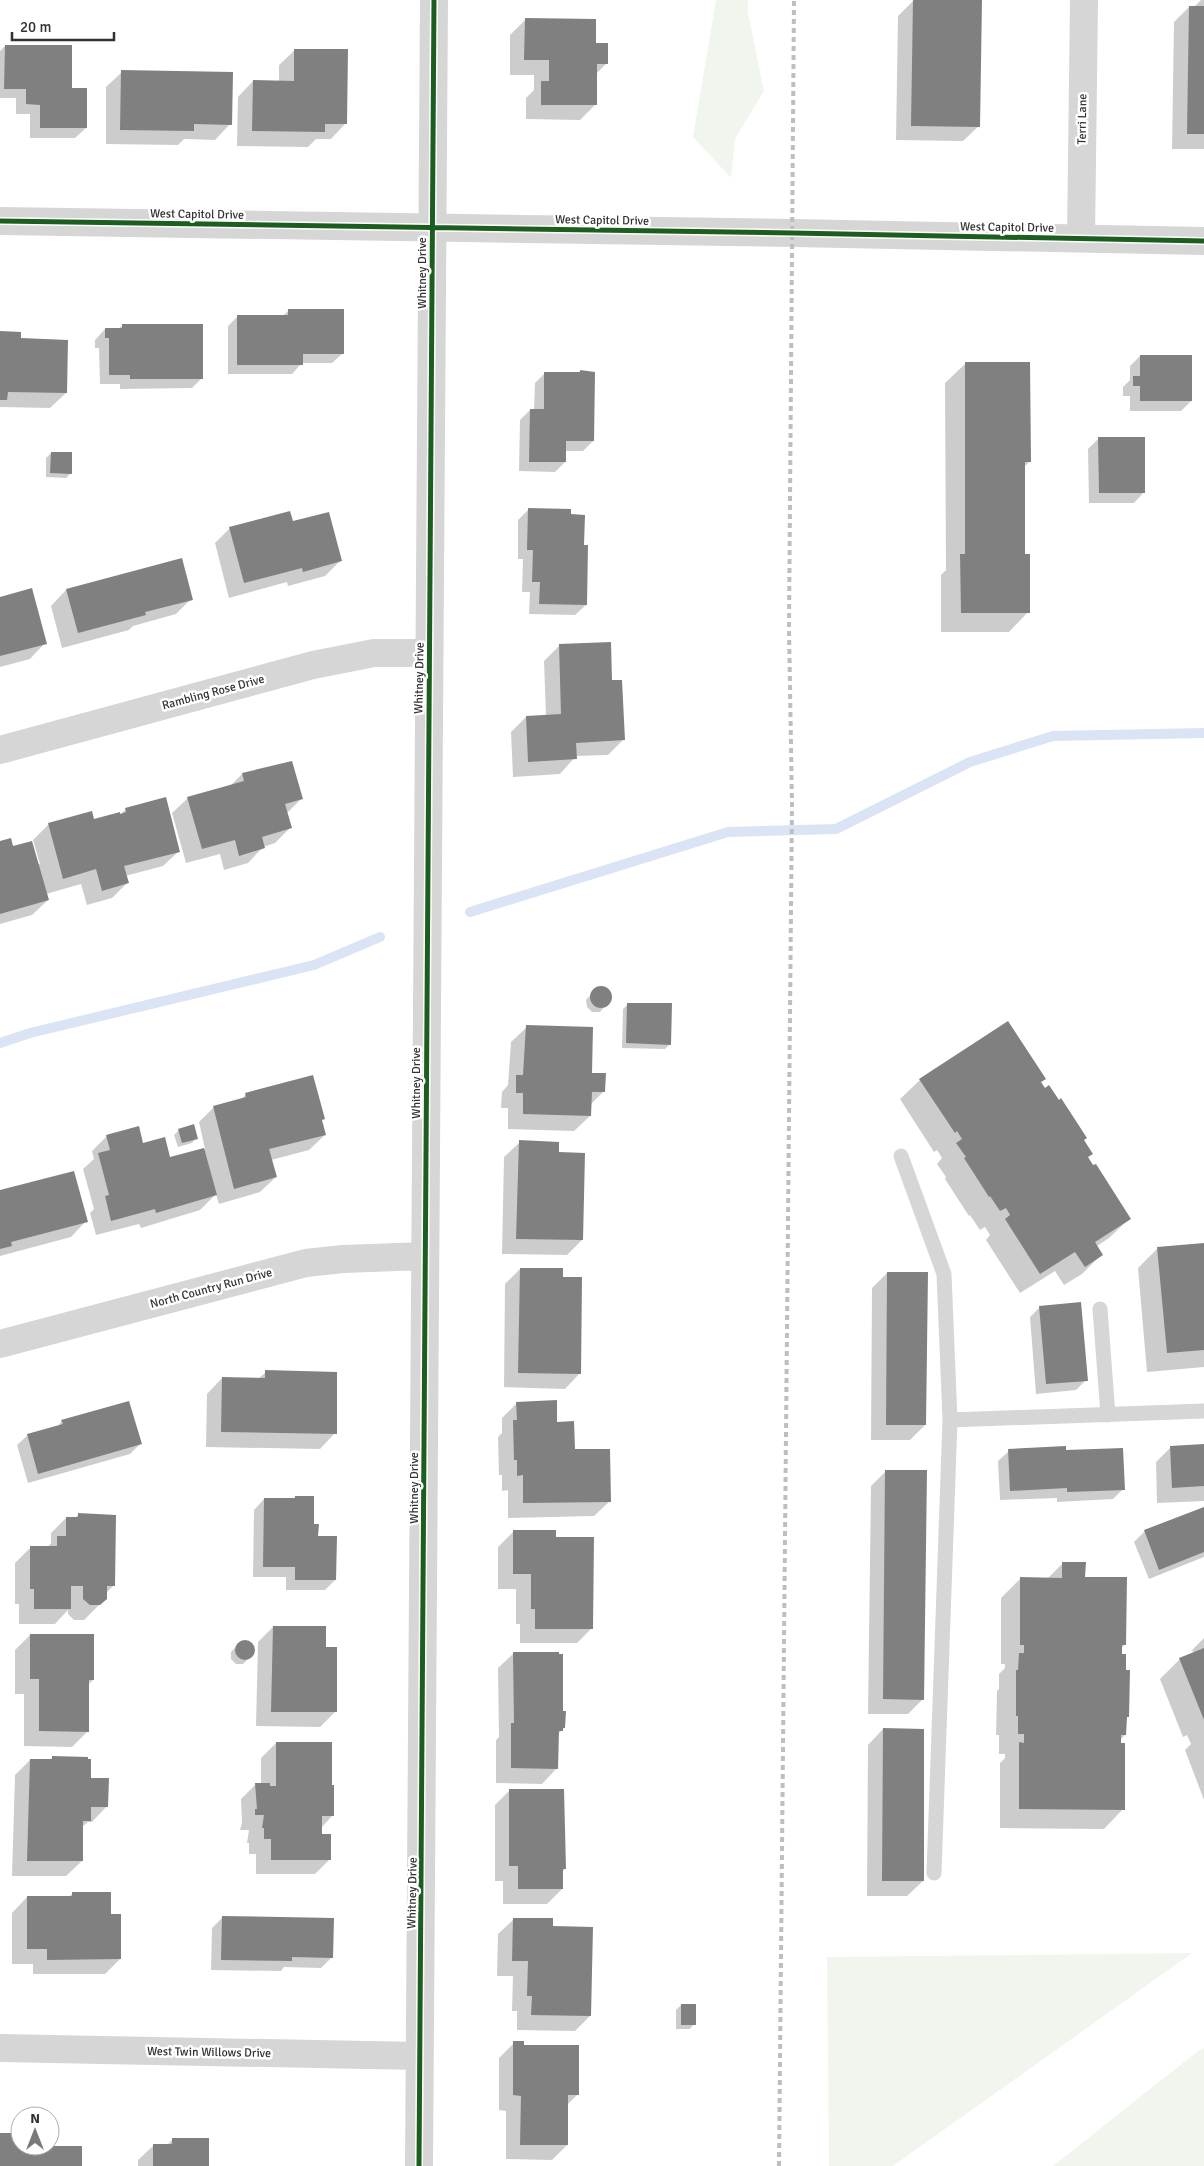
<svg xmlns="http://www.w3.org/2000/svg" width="1204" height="2166" font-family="Signika,sans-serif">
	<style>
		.green { fill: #f0f6ee }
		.shadow { fill: #0003 }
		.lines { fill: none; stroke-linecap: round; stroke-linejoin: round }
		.stream { stroke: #dbe4f4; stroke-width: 10 }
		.building { fill: #808080 }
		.service { stroke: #d6d6d6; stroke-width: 15 }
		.minor { stroke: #d6d6d6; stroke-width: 28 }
		.tertiary { stroke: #d6d6d6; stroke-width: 28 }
		.rail { stroke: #bebebe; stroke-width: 4; stroke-dasharray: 5 4; stroke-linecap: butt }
		.cycleway-casing { stroke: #fff; stroke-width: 8 }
		.cycleway { stroke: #1b5e20; stroke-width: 5 }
		.labels { text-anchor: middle; stroke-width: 5; stroke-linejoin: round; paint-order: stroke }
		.street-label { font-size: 12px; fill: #323232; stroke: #fff }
	</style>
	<rect width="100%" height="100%" fill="#fff"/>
	<!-- green -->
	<path class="green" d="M716,0H748V13L764,91L735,139L731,178L693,137Z
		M1192,1953L893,2166H829L827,1957Z
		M1204,2048V2166H1053L1198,2051Z"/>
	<!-- shadow -->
	<path class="shadow" d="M1201,0H1204V149H1172L1174,22L1189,7H1194Z
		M913,1L979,126L963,141L896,140L898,16Z
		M525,20L595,44L607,63L596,74L595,105L580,120L526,119V98L534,90V75H510V35Z
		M5,46L70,89L86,128L75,138H30V114H16V98H0V51Z
		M295,50L346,123L331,139H316L308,147L237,146L238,97L253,81L279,82V65Z
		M122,72L230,124L215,140L184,139L178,145L106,144V87Z
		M288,311L343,353L332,363H302L292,374H228V326L238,316H283Z
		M123,325L202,378L192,388L120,389V384H100L99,348H95V340L105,329H118Z
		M0,332L20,340L66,393L50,408L0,407Z
		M1140,356L1191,401L1181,411H1130V396H1123V387L1130,380V366Z
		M965,364L1030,461L1024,467V555L1028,612L1009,632H941V575L946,570L945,383Z
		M580,371L593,441L583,451H565V462L555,472L519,471L520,420L530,410H534L535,383L545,373L577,374Z
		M1099,438L1144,492L1134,503H1089L1088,449Z
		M51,453L71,473L66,478L46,477V458Z
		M529,509L569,516L583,546L586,605L575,615L529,614L530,592H522L523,559H518V520Z
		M292,523L340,561L325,576L288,586L287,582L229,598L215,543L230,528Z
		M66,590L191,599L176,614L133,626L129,630L62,648L51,606Z
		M0,598L45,643L30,659L0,667Z
		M559,646L611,681L624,739L608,755L576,756L560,774L513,777L511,732L526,717L546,716L544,661Z
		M291,762L301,799L286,814L290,828L275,843L263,847L248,863L224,870L220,854L186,863L172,813L188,798L230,786L242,774Z
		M126,809L179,851L163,866L125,876L127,883L112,898L87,905L81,884L46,894L48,900L32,915L0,924V843L37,864H40L33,840L49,824L93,820L120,815Z
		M597,988H604L610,993V1000L600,1012H592L587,1007L586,1000Z
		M628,1004L670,1044L665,1049L622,1048L623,1009Z
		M527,1027L590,1074L604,1091L590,1105V1116L574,1131L508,1129V1108H501L502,1092L508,1085L511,1042Z
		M1044,1079L1040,1083L1083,1140L1087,1158L1129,1219L1109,1238L1097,1246L1102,1254L1082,1274L1064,1285L1055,1271L1020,1293L986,1240L990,1235L985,1227L980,1230L970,1215L969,1216L945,1179L946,1177L937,1164L942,1158L937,1150L934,1152L900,1099L920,1080Z
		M246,1094L325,1135L309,1150L271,1160L276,1177L260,1192L219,1204L216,1194L200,1210L141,1228L139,1224L96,1235L90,1213L94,1209L83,1169L94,1159L92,1151L107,1136L142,1145L169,1158L205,1149L199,1122L214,1107L241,1100Z
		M179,1130L196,1138L192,1143L178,1147L174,1135Z
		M520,1142L558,1154L582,1240L567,1255L502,1254L504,1157Z
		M0,1192L86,1221L71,1237L0,1256Z
		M1204,1244V1367L1147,1372L1138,1268L1158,1248Z
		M520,1269L562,1279L580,1373L565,1389L504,1387L505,1284Z
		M887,1273L925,1425L910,1440H871L872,1288Z
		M1040,1307L1086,1380L1076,1390L1036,1394L1030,1317Z
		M266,1372L335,1433L320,1449L206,1447L207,1394L222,1378L258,1379Z
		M517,1403L556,1423L610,1501L594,1516L508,1518V1490L502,1491V1475H499L498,1437L502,1433V1418Z
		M62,1421L140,1444L130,1454L28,1483L17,1445L28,1435L57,1427Z
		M1204,1446V1501L1157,1503L1156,1462L1171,1447Z
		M1009,1451L1065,1452L1123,1489L1113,1499L1057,1502V1498L1000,1500L998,1461Z
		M886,1471L923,1699L908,1714H868L871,1486Z
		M295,1497L312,1525L335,1580L325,1590H286V1577H253L254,1510L264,1499H293Z
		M1204,1508V1557L1149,1579L1134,1542L1144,1532Z
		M78,1515L114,1585L105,1594V1599L84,1620H74L68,1614V1610L55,1624H19V1604H15V1563L30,1548H47L51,1543V1533L66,1518H75Z
		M513,1532L555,1539L592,1628L577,1643H520V1624H516V1589H498V1547Z
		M1063,1563L1084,1578L1125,1644L1121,1649L1128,1716L1125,1719V1735L1119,1741L1123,1809L1104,1829L1000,1828V1763L1005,1758V1754H999V1735H996L997,1691L999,1689V1674L1005,1668V1664H1001V1598L1021,1578L1047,1579Z
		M273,1627L325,1649L335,1712L320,1727L256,1726L258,1642Z
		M30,1635L93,1680L88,1685V1731L72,1747L24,1746V1694H15V1650Z
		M1204,1638V1800L1185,1750L1191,1744L1187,1735L1183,1737L1160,1679L1180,1659L1194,1654L1192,1650Z
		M241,1641H248L253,1646L254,1653L243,1664H236L231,1659V1652Z
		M514,1653L562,1712L564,1728L557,1735V1768L542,1784L496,1783V1740L499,1737L498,1668Z
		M883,1729L923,1881L907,1896H867L868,1745Z
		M276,1743L330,1787L333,1815L321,1828V1835L330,1859L315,1874H256V1854H249V1843H247L249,1830H240L242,1823L241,1799L256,1784H261V1758Z
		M52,1758L90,1779L107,1806L92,1822H88L82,1827V1861L66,1876H12L15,1775L30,1760H50Z
		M510,1790L565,1869L562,1872V1889L547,1904H503V1881H495V1805Z
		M73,1893L110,1915L120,1959L105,1974H33V1964H12V1913L27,1897H69Z
		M222,1918L332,1957L321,1968L284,1967L281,1971L211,1970L212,1928Z
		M514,1919L552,1927L590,2016L575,2031L517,2030V2011H512L513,1976H497L498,1934Z
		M681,2005L694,2024L690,2029H676V2010Z
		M514,2043L523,2046L577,2095L567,2105V2145L552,2160L506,2159V2111L499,2110V2058Z
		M173,2139L208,2166H138V2160L154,2145H167Z"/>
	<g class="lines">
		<!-- stream -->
		<path class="stream" d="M470,912L728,832L836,829L970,762L1053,736L1204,733
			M0,1043L30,1033L314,965L380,937"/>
	</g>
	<!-- building -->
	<path class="building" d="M913,0H982L980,127L911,126Z
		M1189,6H1204V134H1187Z
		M525,18L596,19V43H608V64H597V105H541V81H549V60H524Z
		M5,45H72V88H87V128H40V105L26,104V89H4Z
		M294,49H348L347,124H325V132L252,131L253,80L294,81Z
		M121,70L233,72L232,125L194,124V131L120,130Z
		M288,309H344V354H303V365H237V315H288Z
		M122,324H203V379H130V375H109V338H105V328H122Z
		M0,331L21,332V338L68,340L67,393L8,392L7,400H0Z
		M1140,355H1192V401H1140V386H1133V376H1140Z
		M965,362H1030L1031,462H1025V554H1030V613H961L960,554H965Z
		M580,370L595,372L594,441H566V462H529L530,409H544V372H580Z
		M1098,437H1145V493H1099Z
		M51,452H72V474L50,473Z
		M528,508L571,509V514L585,515L584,545H588L587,605L539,604L540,582H532L533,550H527Z
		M290,511L293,521L329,512L342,561L303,572L302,568L244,583L229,527Z
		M182,558L193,600L145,612L146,615L78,633L66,589Z
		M32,588L47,644L0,656V597Z
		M611,642L612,680H622L625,740L576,743L577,759L528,762L526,716L561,714L559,644Z
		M292,761L303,799L285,804L292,828L262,837L265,848L239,856L235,840L202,849L187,797L244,781L242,773Z
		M166,797L180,852L124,866L129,883L102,891L96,869L63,879L48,823L92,811L94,819L120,812V814L126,812L125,808Z
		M11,838L13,846L32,841L49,900L0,914V841Z
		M590 997a11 11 0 1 1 22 0a11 11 0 1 1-22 0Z
		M627,1003H672L671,1045L626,1043Z
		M1008,1021L1046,1079L1041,1082L1045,1088L1049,1085L1059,1100L1061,1098L1087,1138L1084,1140L1093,1154L1088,1157L1093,1165L1096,1164L1131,1219L1095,1242L1103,1255L1085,1267L1075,1252L1040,1274L1005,1219L1010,1215L1006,1208L1000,1211L990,1196L989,1197L964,1158L966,1157L956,1143L962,1139L957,1131L955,1133L919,1079Z
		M526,1025L593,1027L592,1073H606L605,1092H592L591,1116L523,1114V1093H516V1075H523Z
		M313,1075L325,1119L322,1120L326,1135L269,1149L277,1177L234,1189L213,1106L246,1097L245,1093Z
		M194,1124L198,1139L182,1143L178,1129Z
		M139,1126L143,1143L165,1137L170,1157L204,1148L217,1195L156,1213L155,1209L111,1221L105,1196L109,1195L98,1153L110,1150L106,1135Z
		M519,1140L559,1142V1152L585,1153L583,1240L516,1239Z
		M74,1171L88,1222L11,1242L12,1246L0,1249V1190Z
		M1204,1243V1350L1167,1353L1157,1247Z
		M520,1268H563V1277H582L581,1374L518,1373Z
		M887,1272H928L926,1425H886Z
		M1081,1302L1088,1381L1046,1384L1039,1306Z
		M265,1370L337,1372V1434L221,1432L222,1377L265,1378Z
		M557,1400V1422L574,1421L575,1449H610L611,1502L523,1503V1475L517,1476V1460H514L513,1420H517L516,1402Z
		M129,1401L142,1444L38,1474L27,1434L63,1424L61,1420Z
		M1204,1444V1486L1172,1488L1170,1446Z
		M1066,1446V1450L1123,1448L1125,1490L1067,1492V1488L1010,1491L1008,1449Z
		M885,1470H927L924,1700L883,1699Z
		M295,1496H314V1524H319L318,1536H337L336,1580H295V1567H263L264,1498H295Z
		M1204,1507V1552L1159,1570L1144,1530Z
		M78,1513L116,1515L115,1586H107V1599L100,1605H90L83,1599V1586H71V1609H34V1589H30V1546H57V1536H66V1517H78Z
		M513,1530H556V1537H594L593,1629H535V1609H531V1574H513Z
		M1062,1562H1086L1085,1577H1127L1126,1645H1122V1654H1126V1670H1130L1129,1717H1127L1126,1735H1121V1743H1125V1810L1019,1809V1742L1024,1743V1734H1018V1716H1016V1670H1018L1019,1653H1024V1645H1020V1577L1062,1578Z
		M273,1626H326V1647H337V1712H271Z
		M30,1634H94V1680H89V1732L39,1731V1679H30Z
		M235 1650a10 10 0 1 1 20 0a10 10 0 1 1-20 0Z
		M1204,1648V1720L1179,1658Z
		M513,1652H559V1654H563V1711H566L565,1728H563V1731H559L558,1769L511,1768V1723H514Z
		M883,1728L924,1729V1881H882Z
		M276,1742H332V1785H334V1816H322V1834H331V1860H271V1839H264V1828H262L264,1815H255V1809H257L255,1783H270V1786H276Z
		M52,1756L88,1757V1759H91V1778H109L108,1807H91V1821H83V1861H27L30,1759H52Z
		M509,1789H564L566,1869H563V1889H518V1866H509Z
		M72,1892H111V1914H121V1959L47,1960V1949H27V1896H72Z
		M222,1916L334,1918L333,1958L292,1957V1961L221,1960Z
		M513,1918H553V1926L593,1927L591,2016L531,2015L532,1996H527L528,1961H512Z
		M681,2004H696V2025H681Z
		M513,2041H524V2045H579V2095H568V2145H520L521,2096L513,2095Z
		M0,2133H20V2146H82V2166H0Z
		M172,2138H209V2166H153V2144H172Z"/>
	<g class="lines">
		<!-- service -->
		<path class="service" d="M901,1156L944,1274L950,1420L934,1873
			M1100,1309L1108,1415
			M950,1420L1204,1411"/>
		<!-- minor -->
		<path class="minor" d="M1081,238L1084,0
			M0,750L313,665L374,653H429
			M0,1344L306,1263L343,1259L425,1256
			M0,2048L419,2056
			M419,2166L434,0"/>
		<!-- tertiary -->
		<path class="tertiary" d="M0,221L793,233L1204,241"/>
		<!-- rail -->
		<path class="rail" d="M779,2166L792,804L789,628L794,0"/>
		<!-- cycleway casing -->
		<g class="cycleway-casing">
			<path id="cycleway" d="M0,221L793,233L1204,241
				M419,2166L434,0"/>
		</g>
		<!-- cycleway -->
		<use href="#cycleway" class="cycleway"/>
	</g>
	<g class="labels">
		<!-- street labels -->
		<g class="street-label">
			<text transform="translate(1082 119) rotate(-89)" y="4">Terri Lane</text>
			<text transform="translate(197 214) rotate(1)" y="4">West Capitol Drive</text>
			<text transform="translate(602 220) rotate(1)" y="4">West Capitol Drive</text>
			<text transform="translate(1007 227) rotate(1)" y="4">West Capitol Drive</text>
			<text transform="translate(422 273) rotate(-90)" y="4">Whitney Drive</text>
			<text transform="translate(419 678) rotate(-89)" y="4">Whitney Drive</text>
			<text transform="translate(213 692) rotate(-15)" y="4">Rambling Rose Drive</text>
			<text transform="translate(416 1083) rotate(-90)" y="4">Whitney Drive</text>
			<text transform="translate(211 1288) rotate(-15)" y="4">North Country Run Drive</text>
			<text transform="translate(414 1488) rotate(-90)" y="4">Whitney Drive</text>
			<text transform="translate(412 1893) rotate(-89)" y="4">Whitney Drive</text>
			<text transform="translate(209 2052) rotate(1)" y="4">West Twin Willows Drive</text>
		</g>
	</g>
	<!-- north arrow -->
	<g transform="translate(35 2131)"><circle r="24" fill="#ffffff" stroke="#adadad"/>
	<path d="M0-4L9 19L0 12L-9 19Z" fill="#7a7a7a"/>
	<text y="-8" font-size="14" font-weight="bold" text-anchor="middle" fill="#323232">N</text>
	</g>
	<!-- scale -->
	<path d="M12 32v8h102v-8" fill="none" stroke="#323232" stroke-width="2.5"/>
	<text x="20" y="32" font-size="15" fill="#323232" stroke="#ffffff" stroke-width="4" paint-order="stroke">20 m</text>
</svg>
